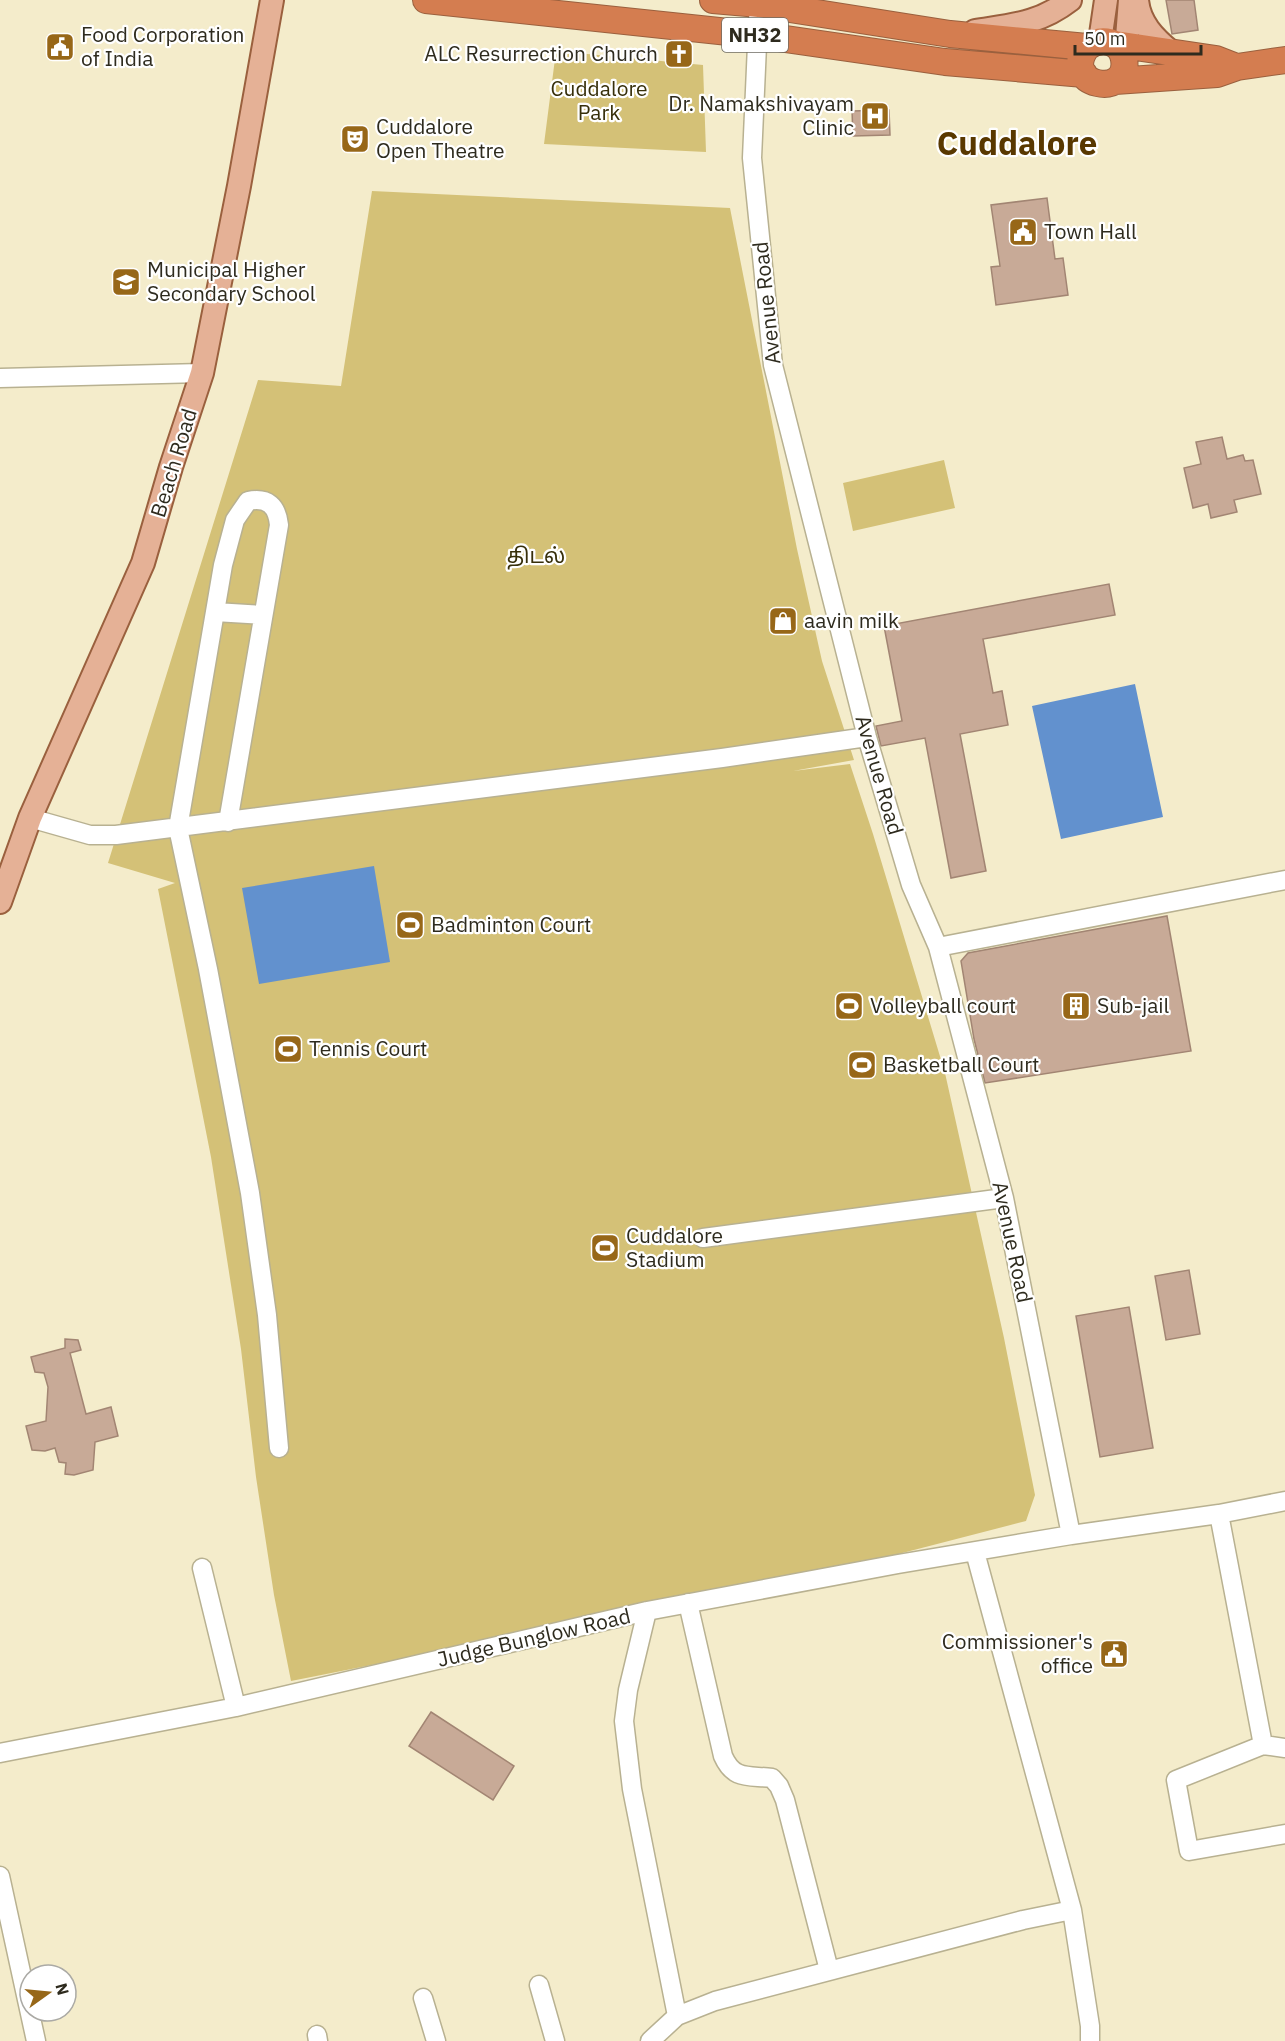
<svg xmlns="http://www.w3.org/2000/svg" width="1285" height="2041" font-family="'IBM Plex Sans','Noto Sans Tamil',sans-serif">
	<style>
		.green { fill: #d4c177 }
		.water { fill: #6291ce }
		.building { fill: #c8aa97; stroke: #a28573; stroke-width: 1.5 }
		.lines { fill: none; stroke-linecap: round; stroke-linejoin: round }
		.minor-casing { stroke: #b8b191; stroke-width: 21 }
		.major-casing { stroke: #9a603e; stroke-width: 26 }
		.highway-casing { stroke: #9a603e; stroke-width: 28 }
		.minor { stroke: #fff; stroke-width: 18 }
		.major { stroke: #e5b196; stroke-width: 22 }
		.highway { stroke: #d47d50; stroke-width: 26 }
		.labels { text-anchor: middle; stroke-width: 4.5; stroke-linejoin: round; paint-order: stroke }
		.shield { fill: #fff; stroke: #6d6b62; stroke-width: 1.5 }
		.shield-label { font-size: 20px; font-weight: bold; fill: #2e2b1e }
		.poi-label { font-size: 21px; fill: #2e2b1e; stroke: #fff; text-anchor: start }
		.park-label { font-size: 21px; fill: #372f0a; stroke: #fff }
		.street-label { font-size: 21px; fill: #2e2b1e; stroke: #fff }
		.town-label { font-size: 33px; font-weight: bold; fill: #593800; stroke: #fff }
	</style>
	<rect width="100%" height="100%" fill="#f4eccb"/>
	<!-- green -->
	<path class="green" d="M556,51L703,65L706,152L544,144Z
		M372,191L730,208L797,549L822,661L854,760L793,771L850,764L873,834L945,1073L1004,1338L1035,1495L1026,1521L794,1581L291,1681L274,1595L256,1477L241,1349L211,1157L158,889L175,883L108,863L258,380L341,386Z
		M944,460L955,508L853,531L843,483Z"/>
	<!-- water -->
	<path class="water" d="M1135,684L1163,817L1061,839L1032,706Z
		M374,866L390,962L259,984L242,888Z"/>
	<!-- building -->
	<path class="building" d="M1166,0H1194L1198,30L1172,34Z
		M889,110L890,135L853,136L852,111Z
		M1047,198L1055,259L1063,258L1068,295L996,305L991,267L1000,266L991,205Z
		M1222,437L1227,459L1243,455L1245,461L1253,460L1261,494L1234,500L1237,512L1211,518L1208,504L1193,508L1184,468L1201,464L1196,442Z
		M1109,584L1115,615L983,639L993,693L1002,691L1008,725L960,734L986,871L951,878L925,738L881,746L876,726L902,721L884,626Z
		M1167,916L1191,1051L985,1083L974,1039L961,961L968,953Z
		M1189,1270L1200,1334L1166,1340L1155,1276Z
		M1129,1307L1153,1448L1100,1457L1076,1316Z
		M65,1339L78,1340L81,1350L70,1353L86,1414L111,1407L118,1436L95,1442L93,1470L74,1475L65,1474L66,1463L59,1462L55,1448L45,1451L32,1450L26,1426L46,1421L48,1387L44,1373L35,1372L31,1357L65,1348Z
		M431,1712L514,1766L493,1800L409,1746Z"/>
	<g class="lines">
		<!-- minor casing -->
		<g class="minor-casing">
			<path id="minor" d="M759,0L752,158L773,365L867,737L911,885L938,947L1004,1198L1071,1535
				M0,378L202,373
				M215,612L263,615
				M30,818L90,835H116L722,758L867,737
				M228,822L279,525C277,506 268,497 248,501L235,520L223,565L178,828L208,969L250,1193L267,1315L279,1448
				M938,947L1285,880
				M703,1238L1004,1198
				M1219,1514L1263,1745
				M975,1552L1072,1910L1090,2026V2041
				M202,1568L236,1707
				M688,1603L723,1756C734,1781 749,1775 772,1778L779,1786L785,1800L829,1970
				M647,1611L628,1690L624,1721L632,1789L677,2016
				M1285,1748L1263,1745L1176,1780L1189,1851L1285,1834
				M0,1753L236,1707L647,1611L898,1564L1071,1535L1219,1514L1285,1501
				M0,1876L36,2041
				M539,1985L555,2041
				M423,1998L436,2041
				M317,2035L318,2041
				M650,2041L677,2016L715,2001L1023,1920L1072,1910"/>
		</g>
		<!-- major casing -->
		<g class="major-casing">
			<path id="major" d="M1137,0C1139,23 1154,38 1171,52
				M975,31C1012,25 1039,24 1070,0
				M1100,41L1106,0
				M1125,63L1130,0
				M0,902L30,818L143,563L171,467L202,373L239,186L272,0"/>
		</g>
		<!-- highway casing -->
		<g class="highway-casing">
			<path id="highway" d="M426,0L757,35L945,62L1084,74
				M713,0L759,4L950,34L1087,47C1101,37 1121,40 1124,59C1131,100 1058,86 1087,47
				M1115,44L1216,59L1234,66
				M1115,81L1217,74L1237,67L1285,60"/>
		</g>
		<!-- minor -->
		<use href="#minor" class="minor"/>
		<!-- major -->
		<use href="#major" class="major"/>
		<!-- highway -->
		<use href="#highway" class="highway"/>
	</g>
	<!-- icons -->
	<defs>
		<g id="civic-square" transform="scale(1.5)"><rect x="-9" y="-9" width="18" height="18" rx="4" fill="#976718" stroke="#fff"/><path d="M-.6-6.5H3V-4.5H.6V-3L4-1V1h2V6H-6V1h2V-1L-.6-3ZM-1.2 2.5V6h2.4V2.5Z" fill="#fff"/></g>
		<g id="church-square" transform="scale(1.5)"><rect x="-9" y="-9" width="18" height="18" rx="4" fill="#976718" stroke="#fff"/><path d="M-1.2-6h2.4v3.5h3.3v2.4h-3.3V6h-2.4V-.1h-3.3v-2.4h3.3Z" fill="#fff"/></g>
		<g id="hospital-square" transform="scale(1.5)"><rect x="-9" y="-9" width="18" height="18" rx="4" fill="#976718" stroke="#fff"/><path d="M-5-5h3v3.5h4V-5h3V5h-3V1.5h-4V5h-3Z" fill="#fff"/></g>
		<g id="theatre-square" transform="scale(1.5)"><rect x="-9" y="-9" width="18" height="18" rx="4" fill="#976718" stroke="#fff"/><path d="M-5-5.5Q0-4 5-5.5V0Q5 5 0 6Q-5 5-5 0ZM-3.3-2.5H-1v1.5H-3.3ZM1-2.5H3.3v1.5H1ZM-2.8 1Q0 5.5 2.8 1Z" fill="#fff"/></g>
		<g id="school-square" transform="scale(1.5)"><rect x="-9" y="-9" width="18" height="18" rx="4" fill="#976718" stroke="#fff"/><path d="M0-5L7-2L0 1L-7-2ZM-4 1L0 2.5L4 1V4Q0 6-4 4Z" fill="#fff"/></g>
		<g id="shop-square" transform="scale(1.5)"><rect x="-9" y="-9" width="18" height="18" rx="4" fill="#976718" stroke="#fff"/><path d="M-5-2.5h2.3a2.7 3.5 0 0 1 5.4 0H5L5.5 6h-11ZM-1.5-2.5h3a1.5 2.3 0 0 0-3 0Z" fill="#fff"/></g>
		<g id="stadium-square" transform="scale(1.5)"><rect x="-9" y="-9" width="18" height="18" rx="4" fill="#976718" stroke="#fff"/><path d="M0-5a6.5 5 0 1 0 0 10a6.5 5 0 1 0 0-10ZM-3.5-1.8h7v3.6h-7Z" fill="#fff"/></g>
		<g id="building-square" transform="scale(1.5)"><rect x="-9" y="-9" width="18" height="18" rx="4" fill="#976718" stroke="#fff"/><path d="M-4-6H4V6H1V3H-1V6H-4ZM-2.5-4.3h1.7v1.8h-1.7ZM.8-4.3h1.7v1.8H.8ZM-2.5-1h1.7V.8h-1.7ZM.8-1h1.7V.8H.8Z" fill="#fff"/></g>
	</defs>
	<g fill-rule="evenodd">
		<use href="#civic-square" x="60" y="47"/>
		<use href="#church-square" x="679" y="54"/>
		<use href="#hospital-square" x="875" y="116"/>
		<use href="#theatre-square" x="355" y="139"/>
		<use href="#civic-square" x="1023" y="232"/>
		<use href="#school-square" x="126" y="282"/>
		<use href="#shop-square" x="783" y="621"/>
		<use href="#stadium-square" x="410" y="925"/>
		<use href="#stadium-square" x="849" y="1006"/>
		<use href="#building-square" x="1076" y="1006"/>
		<use href="#stadium-square" x="288" y="1049"/>
		<use href="#stadium-square" x="862" y="1065"/>
		<use href="#stadium-square" x="605" y="1248"/>
		<use href="#civic-square" x="1114" y="1654"/>
	</g>
	<g class="labels">
		<!-- shield labels -->
		<rect class="shield" x="722" y="18" width="66" height="34" rx="4.5"/>
		<g class="shield-label">
			<text x="755" y="42">NH32</text>
		</g>
		<!-- poi labels -->
		<g class="poi-label">
			<text x="81" y="42">Food Corporation<tspan x="81" dy="24">of India</tspan></text>
			<text x="658" y="61" text-anchor="end">ALC Resurrection Church</text>
			<text x="854" y="111" text-anchor="end">Dr. Namakshivayam<tspan x="854" dy="24">Clinic</tspan></text>
			<text x="376" y="134">Cuddalore<tspan x="376" dy="24">Open Theatre</tspan></text>
			<text x="1044" y="239">Town Hall</text>
			<text x="147" y="277">Municipal Higher<tspan x="147" dy="24">Secondary School</tspan></text>
			<text x="804" y="628">aavin milk</text>
			<text x="431" y="932">Badminton Court</text>
			<text x="870" y="1013">Volleyball court</text>
			<text x="1097" y="1013">Sub-jail</text>
			<text x="309" y="1056">Tennis Court</text>
			<text x="883" y="1072">Basketball Court</text>
			<text x="626" y="1243">Cuddalore<tspan x="626" dy="24">Stadium</tspan></text>
			<text x="1093" y="1649" text-anchor="end">Commissioner's<tspan x="1093" dy="24">office</tspan></text>
		</g>
		<!-- park labels -->
		<g class="park-label">
			<text x="599" y="96">Cuddalore<tspan x="599" dy="24">Park</tspan></text>
			<text x="536" y="563">திடல்</text>
		</g>
		<!-- street labels -->
		<g class="street-label">
			<text transform="translate(767 303) rotate(-96)" y="7">Avenue Road</text>
			<text transform="translate(174 463) rotate(-73)" y="7">Beach Road</text>
			<text transform="translate(879 775) rotate(74)" y="7">Avenue Road</text>
			<text transform="translate(1012 1242) rotate(78)" y="7">Avenue Road</text>
			<text transform="translate(534 1638) rotate(-13)" y="7">Judge Bunglow Road</text>
		</g>
		<!-- town labels -->
		<g class="town-label">
			<text x="1017" y="155">Cuddalore</text>
		</g>
	</g>
	<!-- north arrow -->
	<g transform="translate(48 1993) rotate(75)"><circle r="28" fill="#ffffff" stroke="#abaaa5" stroke-width="1.5"/>
	<path d="M0-4.5L10 22L0 15L-10 22Z" fill="#976718"/>
	<text y="-9" font-size="16" font-weight="bold" text-anchor="middle" fill="#2e2b1e">N</text>
	</g>
	<!-- scale -->
	<path d="M1075 45v9h126v-9" fill="none" stroke="#2e2b1e" stroke-width="3"/>
	<text x="1084" y="45" font-size="18" fill="#2e2b1e" stroke="#ffffff" stroke-width="4.5" paint-order="stroke">50 m</text>
</svg>
